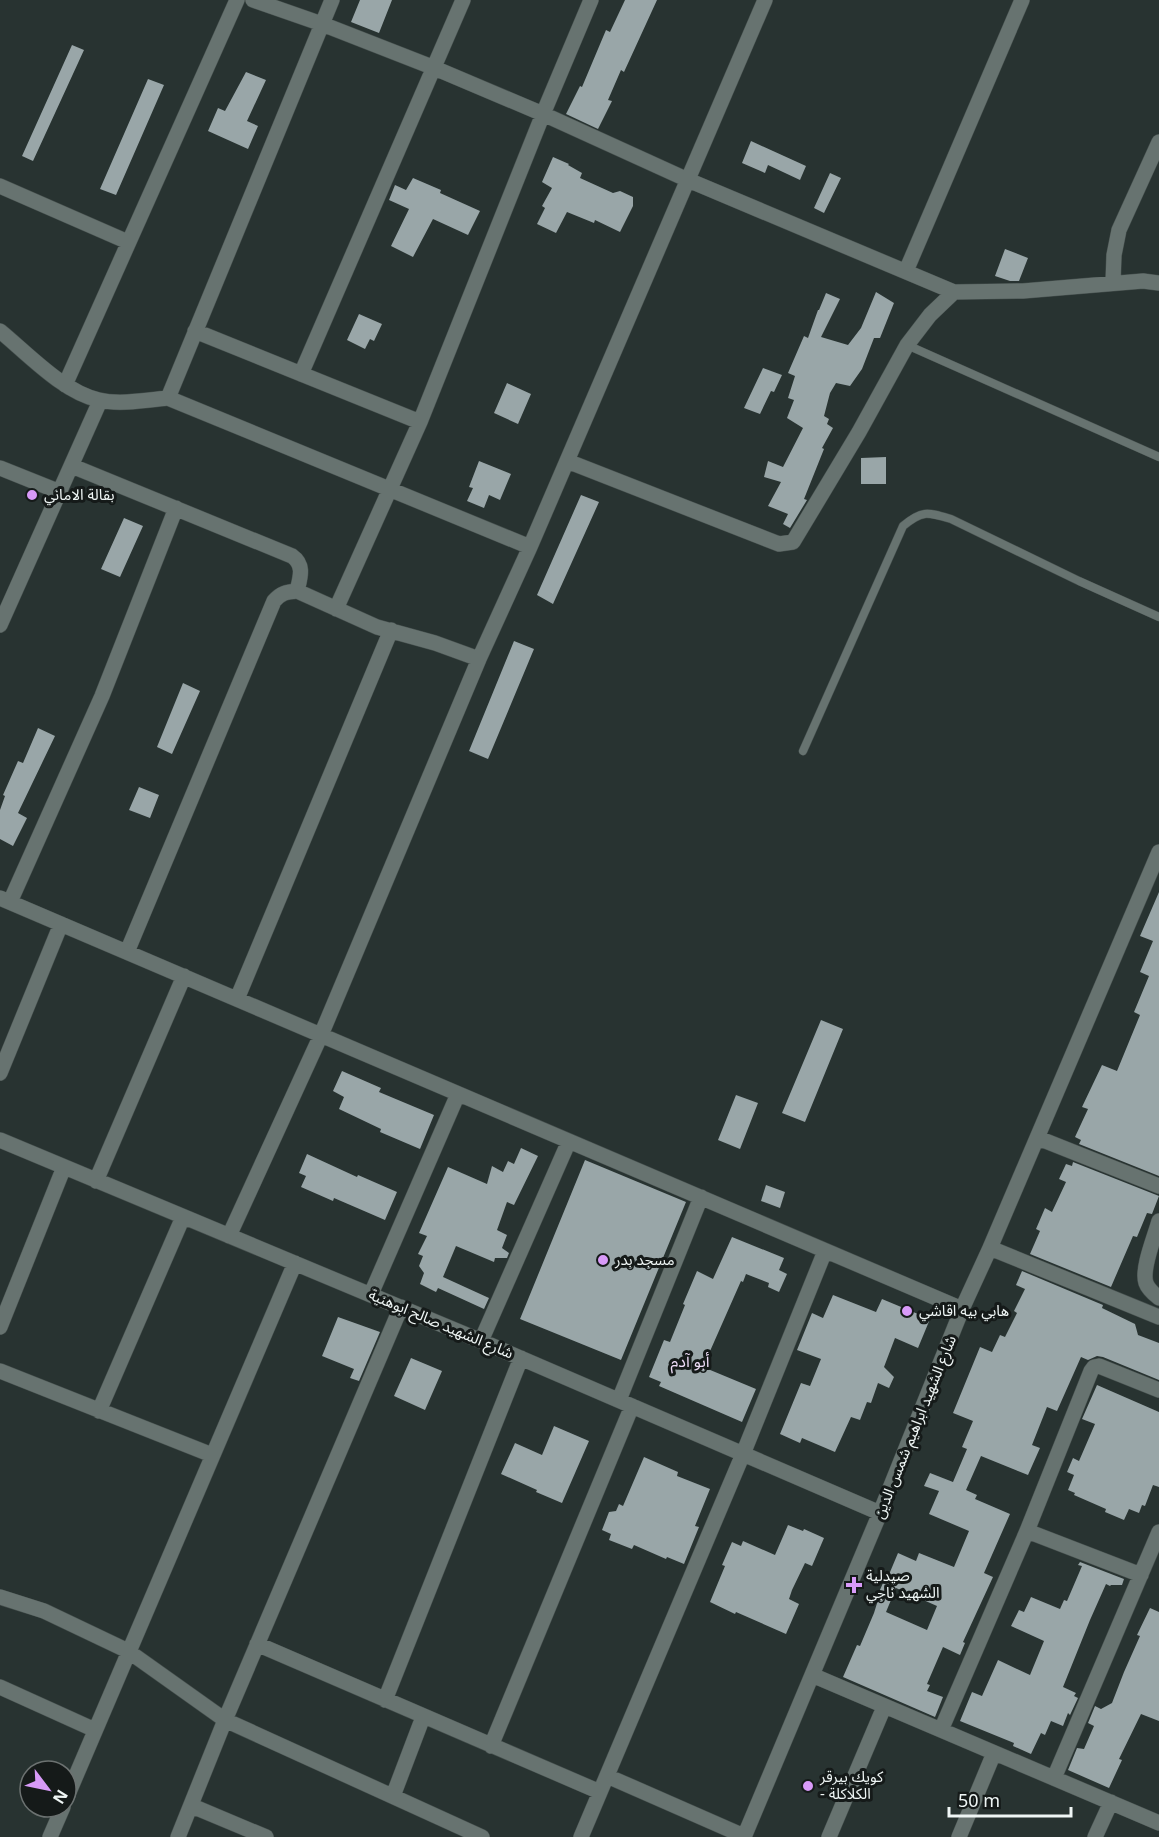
<svg xmlns="http://www.w3.org/2000/svg" width="1159" height="1837" font-family="'Noto Sans','Noto Sans Arabic',sans-serif">
	<style>
		.building { fill: #99a6a8; fill-rule: evenodd }
		.lines { fill: none; stroke-linecap: round; stroke-linejoin: round }
		.service-casing { stroke: #46504e; stroke-width: 9 }
		.minor-casing { stroke: #46504e; stroke-width: 16 }
		.service { stroke: #677370; stroke-width: 8 }
		.minor { stroke: #677370; stroke-width: 15 }
		.poi-dot { fill: #d89af8; stroke: #151a19; stroke-width: 2 }
		.labels { text-anchor: middle; stroke-width: 6; stroke-linejoin: round; paint-order: stroke }
		.poi-label { font-size: 15px; fill: #eff6f5; stroke: #151a19; text-anchor: start }
		.street-label { font-size: 15px; fill: #eff6f5; stroke: #151a19 }
		.neighbourhood-label { font-size: 16px; fill: #eedcf7; stroke: #151a19 }
	</style>
	<rect width="100%" height="100%" fill="#283331"/>
	<!-- building -->
	<path class="building" d="M360,0H392L379,33L351,22Z
		M625,0H657L624,72L621,70L608,100L612,101L598,129L566,114L580,86L582,87L606,30L610,32Z
		M72,45L84,50L33,161L22,156Z
		M246,72L266,80L247,121L258,126L248,149L208,131L218,108L225,111Z
		M148,79L164,85L116,195L100,189Z
		M751,141L806,166L800,180L768,165L765,173L742,163Z
		M553,157L569,164L568,165L582,173L580,178L613,193L620,191L633,197V206L620,232L595,220L594,223L567,212L556,233L537,224L545,208L542,206L552,188L542,182Z
		M830,173L841,178L824,213L814,208Z
		M413,178L441,190L440,193L480,211L468,235L433,219L413,257L391,246L409,209L389,200L395,185L406,190Z
		M1005,249L1028,258L1019,281H1010L995,276Z
		M876,292L894,303L880,338H874L862,369L850,386L836,383L830,393L824,416L829,419L827,424L833,428L822,448L824,449L804,499L807,500L790,528L783,524L788,514L768,506L781,482L764,477L768,461L783,467L803,428L787,418L794,400L788,398L795,376L788,373L804,336L808,338L818,310H819L826,293L840,299L821,337L848,345L861,328Z
		M359,314L382,324L374,341L370,339L365,349L347,340Z
		M763,368L782,375L774,392L771,391L760,414L744,408Z
		M507,383L531,394L518,424L494,413Z
		M886,457V484H861V458Z
		M479,461L511,474L500,500L489,495L484,508L467,501L473,488L469,487Z
		M581,495L599,502L553,604L537,595Z
		M124,518L143,526L120,577L101,569Z
		M514,641L534,649L488,759L469,751Z
		M183,683L200,691L172,754L157,747Z
		M38,728L55,736L18,813L27,818L13,846L0,839V810L5,796L3,795L18,761L23,763Z
		M139,787L159,795L150,818L129,810Z
		M1159,892V1176L1079,1144L1081,1140L1075,1137L1088,1109L1082,1107L1102,1065L1117,1071L1140,1015L1134,1012L1149,976L1140,972L1153,941L1140,936Z
		M821,1020L843,1029L805,1122L782,1113Z
		M342,1071L381,1088L379,1092L434,1115L420,1149L380,1132L381,1129L339,1109L344,1097L333,1091Z
		M736,1095L758,1103L740,1149L718,1140Z
		M521,1148L538,1156L514,1205L507,1202L497,1230L507,1235L502,1248L509,1253L507,1258H495L494,1262L456,1246L443,1277L489,1298L484,1309L438,1288L436,1292L420,1284L424,1273L419,1266L423,1256L418,1254L427,1236L419,1233L448,1167L487,1184L492,1166L503,1172L508,1161L514,1164Z
		M307,1154L357,1177L358,1175L397,1192L385,1220L334,1198L333,1201L301,1187L306,1176L299,1173Z
		M585,1160L686,1202L621,1360L520,1319Z
		M1073,1162L1159,1196L1152,1214L1147,1213L1137,1237L1133,1236L1111,1287L1030,1254L1040,1231L1036,1229L1045,1208L1052,1212L1066,1182L1059,1179L1066,1164L1072,1166Z
		M766,1185L785,1192L780,1208L761,1201Z
		M732,1237L784,1258L779,1270L787,1274L779,1292L768,1287L769,1283L746,1274L743,1282L741,1281L703,1367L756,1389L742,1422L659,1386L661,1382L649,1377L664,1340L670,1342L685,1305L683,1304L697,1271L713,1279Z
		M1022,1271L1103,1305L1102,1308L1135,1324L1138,1335L1159,1343V1380L1103,1357L1097,1356L1088,1360L1081,1357L1057,1411L1047,1407L1032,1445L1040,1448L1028,1475L981,1456L966,1490L977,1495L975,1499L1010,1514L984,1573L993,1577L963,1642L965,1643L960,1655L943,1647L927,1684L930,1685L927,1691L943,1697L935,1717L843,1677L857,1645L860,1646L874,1613L878,1600L876,1599L883,1583L885,1584L898,1553L916,1561L919,1553L954,1567L969,1531L929,1514L939,1491L924,1486L930,1473L953,1482L967,1449L962,1447L973,1421L953,1413L980,1347L992,1352L1000,1335L1005,1337L1017,1313L1014,1311L1025,1289L1016,1285ZM896,1588L937,1606L927,1630L886,1612Z
		M833,1295L876,1312L882,1299L930,1319L918,1348L895,1338L884,1367L894,1377L889,1388L878,1383L871,1403L867,1402L860,1420L851,1417L835,1452L802,1438L800,1443L780,1434L801,1383L810,1386L821,1359L797,1350L812,1313L823,1318Z
		M338,1317L380,1332L359,1381L350,1378L354,1369L322,1356Z
		M411,1358L442,1371L425,1410L394,1396Z
		M1097,1385L1159,1412V1487L1153,1485L1145,1506L1142,1505L1139,1513L1129,1509L1124,1520L1105,1512L1106,1509L1074,1495L1075,1493L1068,1490L1074,1475L1067,1472L1073,1458L1079,1461L1095,1424L1082,1419Z
		M554,1426L589,1441L562,1503L536,1492L537,1490L501,1474L515,1443L542,1455Z
		M644,1457L678,1472L677,1476L710,1489L695,1526L699,1527L684,1564L667,1557L666,1559L634,1545L632,1549L609,1540L611,1534L602,1530L609,1512L616,1511L619,1504L623,1506Z
		M788,1525L803,1531L804,1529L824,1538L812,1566L805,1563L792,1590L789,1599L799,1604L786,1634L736,1612L735,1614L710,1602L725,1566L722,1565L732,1542L741,1546L743,1541L775,1555Z
		M1080,1562L1124,1579L1122,1585H1111L1110,1586L1106,1584L1090,1620L1063,1687L1076,1693L1074,1696L1078,1698L1070,1715L1068,1713L1063,1726L1051,1721L1045,1735L1041,1733L1031,1754L1013,1746L1014,1743L960,1721L972,1692L982,1696L998,1660L1030,1675L1044,1641L1011,1626L1019,1610L1024,1612L1031,1597L1060,1609L1064,1600L1067,1601L1082,1566L1078,1565Z
		M1150,1608L1159,1612V1721L1141,1714L1119,1759L1122,1760L1109,1788L1068,1770L1077,1748L1084,1749L1094,1726L1088,1723L1095,1706L1101,1709L1112,1703L1124,1672L1140,1636L1137,1635Z"/>
	<g class="lines">
		<!-- service casing -->
		<g class="service-casing">
			<path id="service" d="M907,345L1159,457
				M803,751L903,526C922,510 927,512 951,519L1079,581L1159,617"/>
		</g>
		<!-- minor casing -->
		<g class="minor-casing">
			<path id="minor" d="M253,0L322,24L432,67L543,114L688,180L954,292L1023,291L1143,281L1159,283
				M0,186L128,242
				M906,271L1022,0
				M1113,282L1114,255L1119,230L1159,142
				M0,331C28,354 63,392 99,400C119,405 148,400 168,398L530,547
				M195,331L420,422
				M301,374L463,0
				M65,385L237,0
				M168,398L332,0
				M567,461L779,544L793,542L859,432L907,345L930,315L954,292
				M72,466L292,556C305,565 300,578 297,591
				M0,468L60,492
				M336,609L420,422L543,114L591,0
				M0,625L100,401
				M0,898L962,1309
				M10,902L102,696L176,508
				M127,952L274,601C281,593 286,592 297,591L377,627L435,643L479,659
				M237,999L391,630
				M0,1073L61,924
				M1038,1138L1159,1186
				M0,1140L481,1341L880,1513
				M96,1181L184,976
				M1159,1221C1155,1236 1141,1269 1146,1283C1148,1289 1154,1294 1159,1298
				M229,1236L321,1035L479,659L530,547L765,0
				M990,1248L1159,1317
				M371,1294L458,1094
				M0,1327L64,1167
				M481,1341L569,1141
				M0,1371L212,1455
				M619,1400L701,1197
				M99,1411L183,1217
				M1027,1531L1141,1575
				M0,1597L44,1611L128,1651L225,1720L482,1837
				M257,1644L600,1792
				M812,1675L1159,1823
				M0,1687L95,1730
				M385,1700L521,1358
				M941,1730L1027,1531L1091,1371L1094,1367L1099,1366L1159,1390
				M491,1746L632,1406
				M607,1776L744,1836
				M1054,1778L1159,1532
				M393,1796L423,1717
				M66,1799L295,1263
				M192,1806L266,1837
				M50,1837L63,1807
				M178,1837L225,1720L401,1307
				M581,1837L743,1454L825,1251
				M744,1837L880,1513L962,1309L990,1248L1159,852
				M829,1837L884,1707
				M959,1837L994,1753
				M1095,1837L1111,1802"/>
		</g>
		<!-- service -->
		<use href="#service" class="service"/>
		<!-- minor -->
		<use href="#minor" class="minor"/>
	</g>
	<!-- markers -->
	<g class="poi-dot">
		<circle cx="32" cy="495" r="6"/>
		<circle cx="603" cy="1260" r="6"/>
		<circle cx="907" cy="1311" r="6"/>
		<path d="M851 1576h6v6h6v6h-6v6h-6v-6h-6v-6h6z"/>
		<circle cx="808" cy="1786" r="6"/>
	</g>
	<g class="labels">
		<!-- poi labels -->
		<g class="poi-label">
			<text x="44" y="500">بقالة الاماني</text>
			<text x="615" y="1265">مسجد بدر</text>
			<text x="919" y="1316">هابي بيه اقاشي</text>
			<text x="866" y="1581">صيدلية<tspan x="866" dy="17">الشهيد ناجي</tspan></text>
			<text x="820" y="1782">كويك بيرقر<tspan x="820" dy="17">- الكلاكلة</tspan></text>
		</g>
		<!-- street labels -->
		<g class="street-label">
			<text transform="translate(441 1324) rotate(23)" y="5">شارع الشهيد صالح ابوهنية</text>
			<text transform="translate(915 1427) rotate(-68)" y="5">شارع الشهيد ابراهيم شمس الدين</text>
		</g>
		<!-- neighbourhood labels -->
		<g class="neighbourhood-label">
			<text x="690" y="1367">أبو آدم</text>
		</g>
	</g>
	<!-- north arrow -->
	<g transform="translate(48 1789) rotate(122)"><circle r="28" fill="#151a19" stroke="#6c7271" stroke-width="1.5"/>
	<path d="M0-4.5L10 22L0 15L-10 22Z" fill="#d89af8"/>
	<text y="-9" font-size="16" font-weight="bold" text-anchor="middle" fill="#eff6f5">N</text>
	</g>
	<!-- scale -->
	<path d="M949 1807v9h122v-9" fill="none" stroke="#eff6f5" stroke-width="3"/>
	<text x="958" y="1807" font-size="18" fill="#eff6f5" stroke="#151a19" stroke-width="4.5" paint-order="stroke">50 m</text>
</svg>
